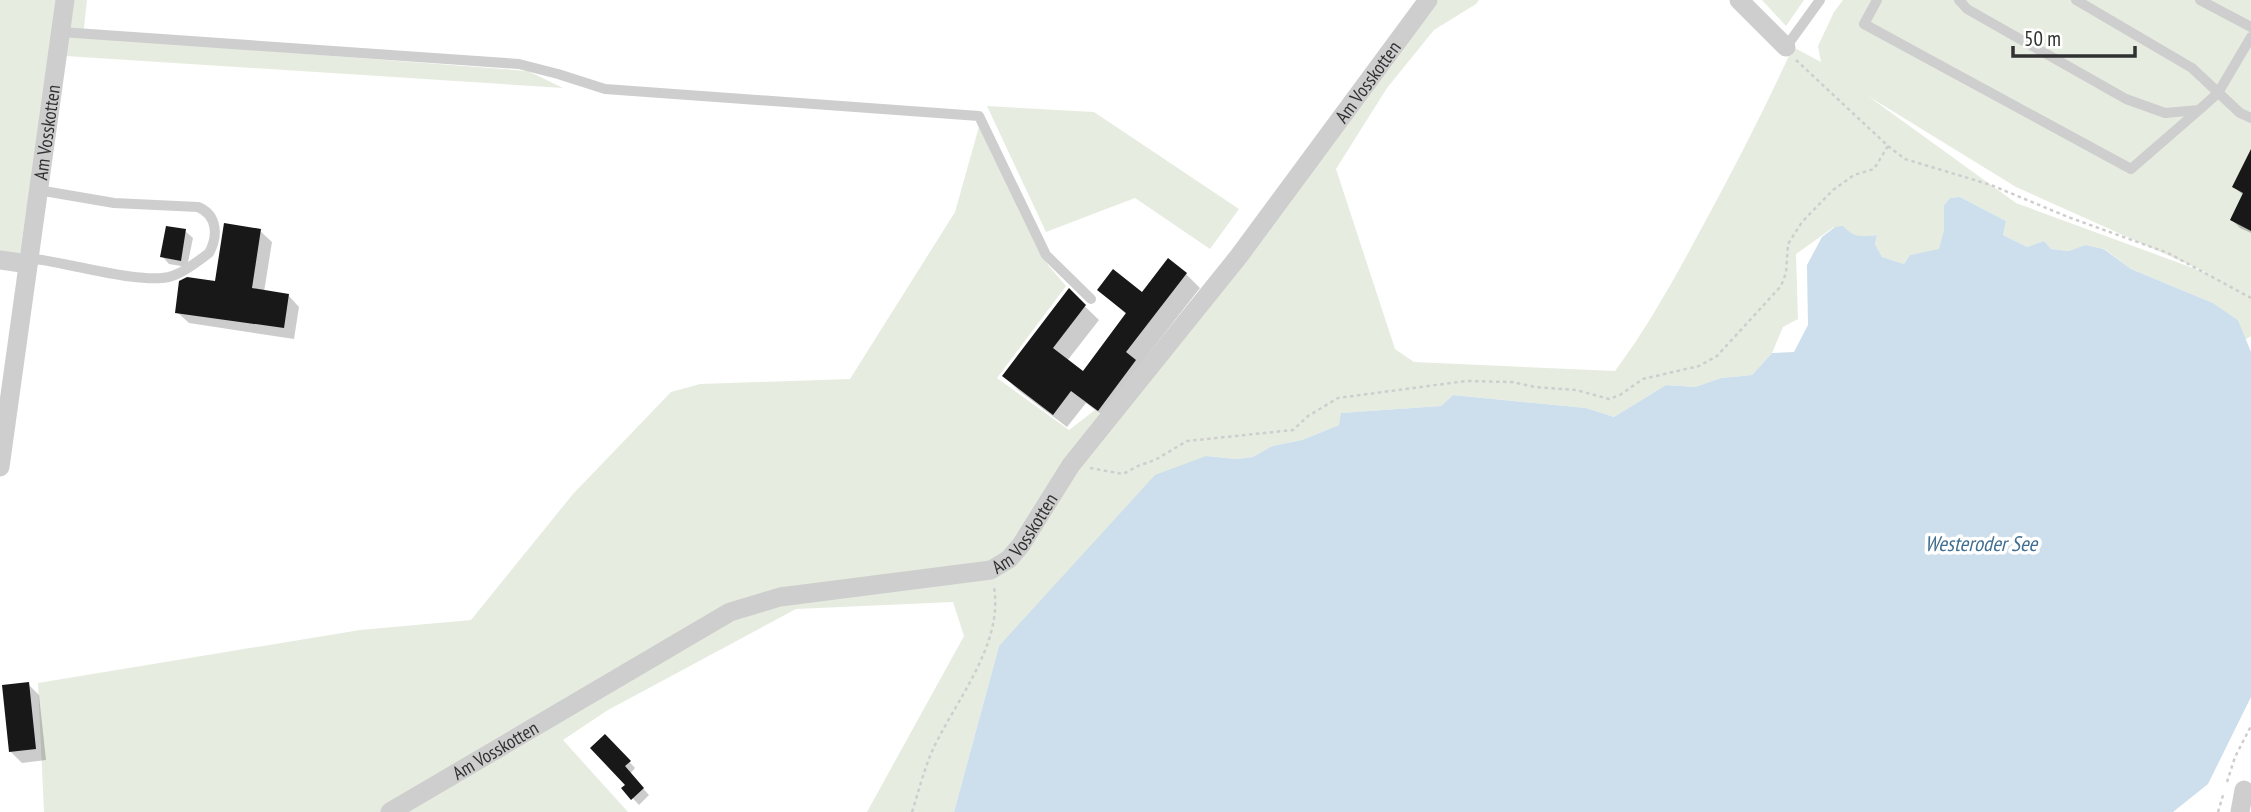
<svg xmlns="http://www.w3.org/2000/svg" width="2251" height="812" font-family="'PT Sans Narrow',sans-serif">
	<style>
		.green { fill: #e6ede0; fill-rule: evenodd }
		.water { fill: #cddeec }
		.shadow { fill: #0003 }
		.building { fill: #181818 }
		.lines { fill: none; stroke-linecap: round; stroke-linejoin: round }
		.path { stroke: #cecece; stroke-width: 2.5; stroke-dasharray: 3.5 3.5; stroke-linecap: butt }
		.lane { stroke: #cecece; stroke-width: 10 }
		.street { stroke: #cecece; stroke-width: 19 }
		.labels { text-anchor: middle; stroke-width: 7; stroke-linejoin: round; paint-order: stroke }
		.street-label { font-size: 19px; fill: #313131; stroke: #fff }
		.water-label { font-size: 21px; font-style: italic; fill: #416e90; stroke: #fff }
	</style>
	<rect width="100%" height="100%" fill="#fff"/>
	<!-- green -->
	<path class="green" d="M0,0H87L83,37L528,71L563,88L50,55L19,259L0,256Z
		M1428,0H1479L1476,4L1434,30L1387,88L1336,169L1395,349L1414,362L1615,371C1650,324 1678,272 1706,220C1737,163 1766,106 1793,47L1821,62L1818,46L1834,12L1843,0H2251V336L2245,340L2238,320L2213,303L2131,269L2105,249L2085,245L2069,251L2051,249L2044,241L2027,247L2003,235L2006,221L1960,197L1950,198L1944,205V230L1940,250L1910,255L1904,264L1882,257L1875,244L1877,235L1861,237L1834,227L1796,254L1798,319L1783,327L1772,353L1752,375L1721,378L1695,387L1666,385L1614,417L1586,408L1453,395L1441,406L1342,413L1339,425L1302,440L1272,446L1253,457L1236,459L1206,456L999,646L954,812H867L964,636L953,602L796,609L608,710L563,740L628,812H44L38,683L360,630L471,620L573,494L671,392L700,384L850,379L955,212L980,123L1048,265L1066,286L997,378L1069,430L1095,410L1111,425ZM1868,96L2016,187L2212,275L2016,203Z
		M1762,0H1804L1786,26Z
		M987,106L1094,112L1239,209L1210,249L1135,198L1046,232Z"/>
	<!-- water -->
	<path class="water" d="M1960,197L2006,221L2003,235L2027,247L2044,241L2051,249L2069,251L2085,245L2104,249L2131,269L2213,303L2238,320L2251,352V697L2208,784L2173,812H954L999,646L1155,475L1206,456L1236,459L1253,457L1272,446L1302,440L1339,425L1341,413L1441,406L1453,395L1586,408L1614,417L1666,385L1695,387L1721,378L1752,375L1772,353L1794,352L1808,325L1807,265L1822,237L1835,227L1843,226C1854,238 1862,237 1877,235L1875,244L1882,257L1904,264L1910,255L1939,249L1944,230V205L1950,198Z"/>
	<!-- shadow -->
	<path class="shadow" d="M2251,153V233L2240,228L2232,220L2244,196L2234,187Z
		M185,231L193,238L187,267L169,264L162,256Z
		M260,231L272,242L264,292L288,295L299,307L294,339L189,323L177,312L217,283Z
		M1186,274L1200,288L1139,366L1112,423L1086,403L1067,427L1018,390L1004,376L1069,291L1099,320L1067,361L1083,373L1127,315L1099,290L1142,294Z
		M28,684L39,695L46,760L22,763L11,752Z
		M605,736L635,768L630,774L649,795L639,805L624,789L627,785Z"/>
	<!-- building -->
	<path class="building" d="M2251,149V231L2230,220L2243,193L2232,187Z
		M224,223L261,229L252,288L289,294L284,328L175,313L179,281L187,277L215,281Z
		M166,226L186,229L181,261L160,257Z
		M1168,258L1187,273L1126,352L1136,360L1098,411L1071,391L1053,415L1002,376L1069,288L1086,305L1053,348L1083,371L1126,313L1097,290L1113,269L1142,292Z
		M29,682L36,749L9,752L2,685Z
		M605,734L631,761L625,766L644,788L631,800L621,788L625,785L590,748Z"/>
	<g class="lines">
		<!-- path -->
		<path class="path" d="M1796,60L1888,146L1905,159L1991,185L2068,217L2168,253L2251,298
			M1090,468L1123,474L1138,466L1155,460L1187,441L1293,430L1308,416L1338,398L1466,381L1512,382L1535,387L1576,390L1609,399L1620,395L1643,379L1699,366L1717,356L1781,286L1786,273L1788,244L1802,222L1833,190L1854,175L1874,169L1888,146
			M2227,782L2235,757L2251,726
			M912,812C918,793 923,774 930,756C952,704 1004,647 994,587
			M2218,812L2224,792"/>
		<!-- lane -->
		<path class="lane" d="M1877,0L1864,24L2131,169L2199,110
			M1959,0L1967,9L2126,99L2165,113L2199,110L2218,93L2251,37
			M2076,0L2192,68L2240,113L2251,118
			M2200,0L2251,27
			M61,32L519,64L558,74L605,89L979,116L1046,255L1091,299
			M1786,47L1820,0
			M28,258C63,261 143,286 172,276C185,272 198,261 209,253C218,237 218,215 198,207L114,203L38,190"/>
		<!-- street -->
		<g class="street">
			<path d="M1739,0L1786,47"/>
			<path d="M0,260L28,264"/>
			<path id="s1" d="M0,467L65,0"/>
			<path id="s2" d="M390,812L730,612L780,597L991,570L1009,559L1021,545L1071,465L1239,256L1428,0"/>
			<path d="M2240,812L2244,790"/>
		</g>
	</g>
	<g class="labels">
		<!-- street labels -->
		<g class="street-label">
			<text dy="7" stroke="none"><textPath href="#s2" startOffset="1278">Am Vosskotten</textPath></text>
			<text dy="7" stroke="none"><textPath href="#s1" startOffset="338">Am Vosskotten</textPath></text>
			<text dy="7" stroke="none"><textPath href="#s2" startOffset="710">Am Vosskotten</textPath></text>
			<text dy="7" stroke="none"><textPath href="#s2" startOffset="122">Am Vosskotten</textPath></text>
		</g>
		<!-- water labels -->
		<g class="water-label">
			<text x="1981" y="551">Westeroder See</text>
		</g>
	</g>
	<!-- scale -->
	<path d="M2013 46v10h122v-10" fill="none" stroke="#313131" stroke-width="3.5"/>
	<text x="2024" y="46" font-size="21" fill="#313131" stroke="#ffffff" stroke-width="5" paint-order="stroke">50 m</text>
</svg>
